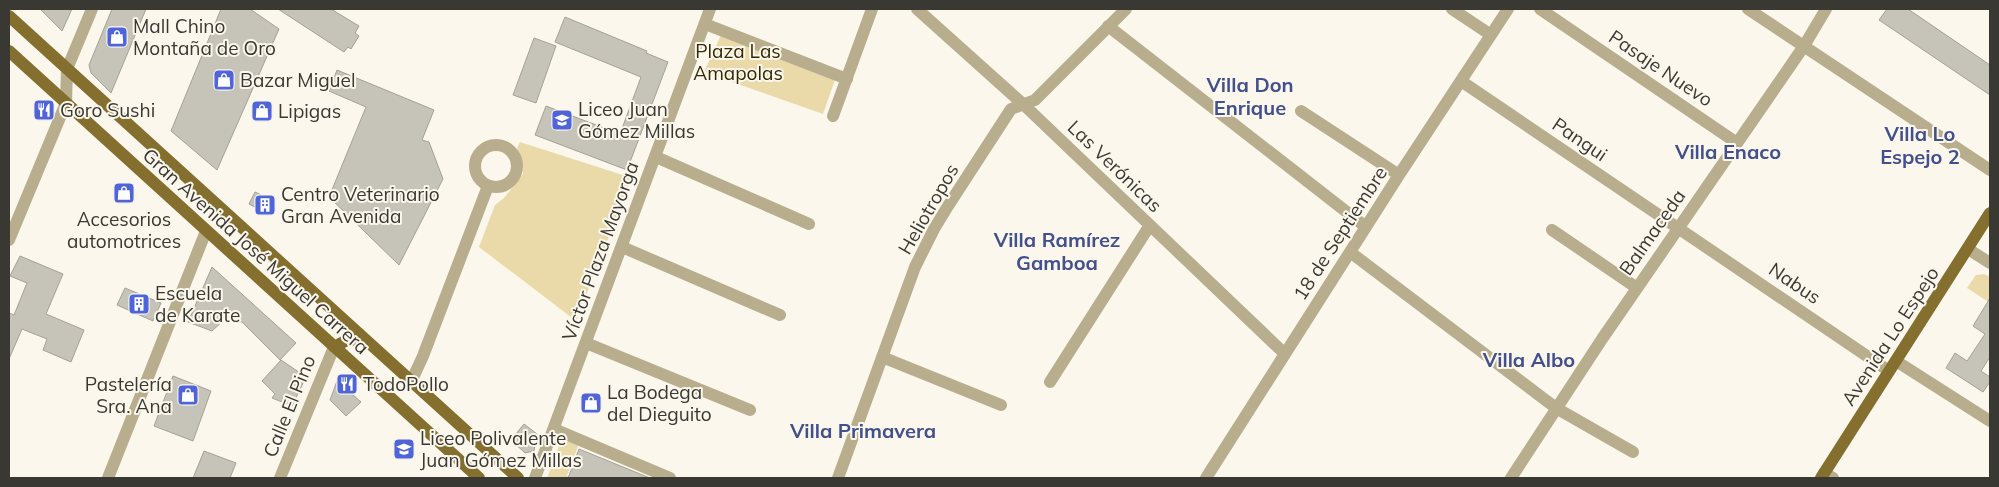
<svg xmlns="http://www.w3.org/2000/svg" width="1999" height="487" font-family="Mulish,sans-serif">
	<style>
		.green { fill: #ebdaa9 }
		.building { fill: #c6c3b8; stroke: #a4a196 }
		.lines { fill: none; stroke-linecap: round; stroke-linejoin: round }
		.minor { stroke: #b8ae8d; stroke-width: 12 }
		.major { stroke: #846f2f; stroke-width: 12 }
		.labels { text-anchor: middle; stroke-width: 4; stroke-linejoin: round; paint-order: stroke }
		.poi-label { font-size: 19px; fill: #393833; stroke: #fbf7ec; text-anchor: start }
		.park-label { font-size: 19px; fill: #342905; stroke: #fbf7ec }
		.street-label { font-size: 19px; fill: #393833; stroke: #fbf7ec }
		.neighbourhood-label { font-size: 20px; font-weight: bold; fill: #42508c; stroke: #fbf7ec }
	</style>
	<rect width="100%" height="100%" fill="#fbf7ec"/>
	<!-- green -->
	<path class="green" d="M721,35L836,77L823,114L704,72Z
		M520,142L632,178L576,321L479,247L495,205L504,198L523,174L522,161L517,148Z
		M1984,274L1990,277V303L1967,288L1976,275Z
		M563,435L580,441L567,476L571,478H547Z"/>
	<!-- building -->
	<path class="building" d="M40,9H72L62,31Z
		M112,9H146L111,93L91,73L89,65Z
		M221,9H250L279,29L217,170L171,131Z
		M278,9H331L359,26L355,33L359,36L351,49L348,47L344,52Z
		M1887,9H1908L1990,65V95L1879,20Z
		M565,17L647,51L646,53L668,62L627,170L535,135L546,106L620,134L641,77L555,42Z
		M534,38L556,46L536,103L513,95Z
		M337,70L434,110L422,140L429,142L443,179L399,265L329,197L366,107L329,91Z
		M255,192L272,200L266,213L249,204Z
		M20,256L63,274L46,314L84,330L71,362L43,350L47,339L22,329L9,359V313L14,315L27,283L10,276Z
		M212,267L296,343L280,360L242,322L225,319L212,331L188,322Z
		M125,288L161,303L153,321L117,305Z
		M1990,298V357L1981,371L1990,377V382L1983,392L1946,368L1955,353L1967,361L1985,334L1973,326Z
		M281,360L306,377L292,406L272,398L275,394L262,381Z
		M173,376L211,391L193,441L154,426Z
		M337,381L361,402L346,416L330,400Z
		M524,424L537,434L534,451L525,453L511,440Z
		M579,449L623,467L650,478H568Z
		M204,451L236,463L230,478H193Z"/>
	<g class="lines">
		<!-- minor -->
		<path class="minor" d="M917,9L1024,105L1285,354
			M1452,9L1491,35
			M1540,9L1737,143
			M1748,9L1990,170
			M705,24L847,79
			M1108,26L1366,227
			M1461,81L1889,371
			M1301,111L1399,175
			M833,116L872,9
			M475 166a21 21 0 1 1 42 0a21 21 0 1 1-42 0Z
			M656,157L809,224
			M1552,230L1637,288
			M9,240L66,103L67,69L92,9
			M622,247L780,315
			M1968,249L1990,263
			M1350,252L1556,408L1633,452
			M586,343L750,410
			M882,357L1001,405
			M1896,361L1990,421
			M411,382L423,356L488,186
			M1050,382L1150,225
			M554,429L670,478
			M1824,473L1833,478
			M108,478L206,231
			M280,478L334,347
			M535,478L710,9
			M838,478L915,267L934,229L948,206L1011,109L1035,100L1126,9
			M1206,478L1399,175L1508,9
			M1511,478L1602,339L1804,46L1826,9"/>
		<!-- major -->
		<path class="major" d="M9,16L518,478
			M9,51L479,478
			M334,347L347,340L364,339
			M1821,478L1990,213"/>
	</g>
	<!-- icons -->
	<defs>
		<g id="shop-square" transform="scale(1.125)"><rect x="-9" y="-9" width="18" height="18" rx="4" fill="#5064d9" stroke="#fbf7ec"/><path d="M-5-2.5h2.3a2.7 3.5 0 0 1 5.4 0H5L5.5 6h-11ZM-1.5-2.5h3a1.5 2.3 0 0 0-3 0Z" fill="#fff"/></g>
		<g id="restaurant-square" transform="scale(1.125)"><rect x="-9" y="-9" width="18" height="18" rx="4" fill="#5064d9" stroke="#fbf7ec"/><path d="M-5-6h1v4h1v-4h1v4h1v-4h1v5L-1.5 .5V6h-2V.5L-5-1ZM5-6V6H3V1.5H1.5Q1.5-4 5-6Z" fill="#fff"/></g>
		<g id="school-square" transform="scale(1.125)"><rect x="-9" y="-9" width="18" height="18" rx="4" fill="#5064d9" stroke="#fbf7ec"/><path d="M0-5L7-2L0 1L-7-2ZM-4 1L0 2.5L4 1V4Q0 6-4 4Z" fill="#fff"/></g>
		<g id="building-square" transform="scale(1.125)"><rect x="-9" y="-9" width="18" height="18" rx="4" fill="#5064d9" stroke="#fbf7ec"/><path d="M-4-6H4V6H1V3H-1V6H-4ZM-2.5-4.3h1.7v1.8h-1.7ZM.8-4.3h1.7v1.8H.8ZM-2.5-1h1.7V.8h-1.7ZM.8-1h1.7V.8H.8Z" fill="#fff"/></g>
	</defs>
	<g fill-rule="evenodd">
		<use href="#shop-square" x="117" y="37"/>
		<use href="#shop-square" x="224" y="80"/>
		<use href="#restaurant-square" x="44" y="110"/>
		<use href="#shop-square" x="262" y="111"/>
		<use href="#school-square" x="562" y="120"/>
		<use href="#shop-square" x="124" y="193"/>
		<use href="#building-square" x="265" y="205"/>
		<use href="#building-square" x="139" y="304"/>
		<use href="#restaurant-square" x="347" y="384"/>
		<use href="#shop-square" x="188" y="395"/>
		<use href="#shop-square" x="591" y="403"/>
		<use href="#school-square" x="404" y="449"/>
	</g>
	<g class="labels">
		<!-- poi labels -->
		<g class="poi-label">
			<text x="133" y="33">Mall Chino<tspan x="133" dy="22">Montaña de Oro</tspan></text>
			<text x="240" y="87">Bazar Miguel</text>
			<text x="578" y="116">Liceo Juan<tspan x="578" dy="22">Gómez Millas</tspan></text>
			<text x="60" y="117">Goro Sushi</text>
			<text x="278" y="118">Lipigas</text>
			<text x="281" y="201">Centro Veterinario<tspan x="281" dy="22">Gran Avenida</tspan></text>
			<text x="124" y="226" text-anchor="middle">Accesorios<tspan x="124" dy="22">automotrices</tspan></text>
			<text x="155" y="300">Escuela<tspan x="155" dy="22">de Karate</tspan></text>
			<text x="172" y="391" text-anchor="end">Pastelería<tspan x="172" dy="22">Sra. Ana</tspan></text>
			<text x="363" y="391">TodoPollo</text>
			<text x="607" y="399">La Bodega<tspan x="607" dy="22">del Dieguito</tspan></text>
			<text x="420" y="445">Liceo Polivalente<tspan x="420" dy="22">Juan Gómez Millas</tspan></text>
		</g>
		<!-- park labels -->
		<g class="park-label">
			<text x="738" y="58">Plaza Las<tspan x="738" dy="22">Amapolas</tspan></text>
		</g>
		<!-- street labels -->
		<g class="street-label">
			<text transform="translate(1661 68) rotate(34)" y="7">Pasaje Nuevo</text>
			<text transform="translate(1580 139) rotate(34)" y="7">Pangui</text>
			<text transform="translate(1115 166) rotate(44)" y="7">Las Verónicas</text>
			<text transform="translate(928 209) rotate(-60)" y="7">Heliotropos</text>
			<text transform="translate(1652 232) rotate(-55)" y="7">Balmaceda</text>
			<text transform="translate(1340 233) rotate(-57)" y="7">18 de Septiembre</text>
			<text transform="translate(256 251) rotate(42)" y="7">Gran Avenida José Miguel Carrera</text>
			<text transform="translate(600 251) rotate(-70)" y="7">Víctor Plaza Mayorga</text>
			<text transform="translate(1795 283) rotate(34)" y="7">Nabus</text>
			<text transform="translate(1890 336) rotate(-57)" y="7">Avenida Lo Espejo</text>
			<text transform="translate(289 406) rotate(-68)" y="7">Calle El Pino</text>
		</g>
		<!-- neighbourhood labels -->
		<g class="neighbourhood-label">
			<text x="1250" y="92">Villa Don<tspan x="1250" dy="23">Enrique</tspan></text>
			<text x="1920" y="141">Villa Lo<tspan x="1920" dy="23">Espejo 2</tspan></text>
			<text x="1728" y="159">Villa Enaco</text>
			<text x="1057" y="247">Villa Ramírez<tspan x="1057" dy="23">Gamboa</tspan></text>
			<text x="1529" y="367">Villa Albo</text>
			<text x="863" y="438">Villa Primavera</text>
		</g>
	</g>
	<!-- border -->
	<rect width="1999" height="487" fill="none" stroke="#393833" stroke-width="20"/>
</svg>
